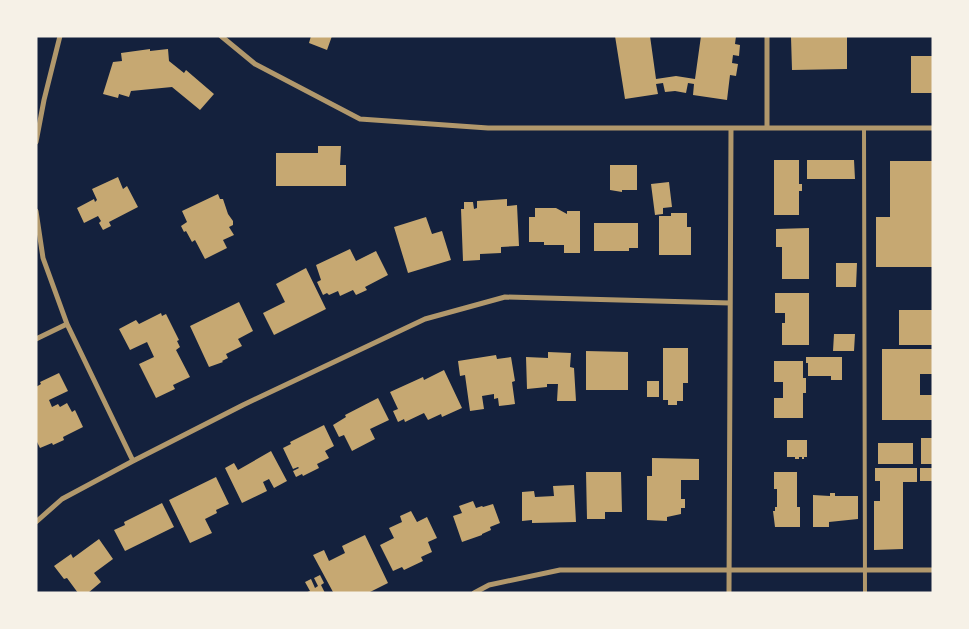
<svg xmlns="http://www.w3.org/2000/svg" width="969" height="629" font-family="Roboto,sans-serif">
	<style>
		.building { fill: #c6a872 }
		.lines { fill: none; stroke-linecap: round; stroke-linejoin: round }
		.service { stroke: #b1986c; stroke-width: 4 }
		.minor { stroke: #b1986c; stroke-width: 5 }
	</style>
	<rect width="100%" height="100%" fill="#14213d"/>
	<!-- building -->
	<path class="building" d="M311,36H332L327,50L309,43Z
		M615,36H650L656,79L676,76L695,79L701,36H736L735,44L740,45L739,56L733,55L732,63L738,64L736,76L730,75L727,100L693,95L694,84L688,83L686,93L675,91L665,92L663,83L656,84L658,94L625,99Z
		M823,36H847V69L792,70L791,37Z
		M150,49V51L168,49L169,61L184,73L186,70L214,94L200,110L172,87L131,91L129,97L119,94L118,98L103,94L113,62L122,61L121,53Z
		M911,56H933V93H911Z
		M318,146H341L340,165H346V186H276V153H318Z
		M774,160H799V184H802V191H799V215H774Z
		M807,160H854L855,179H807Z
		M890,161H933V267H876V217H890Z
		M610,165H637V190H622V192L610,190Z
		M118,177L123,189L127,186L138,207L109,222L111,226L103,230L99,223L101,221L98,216L84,223L77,208L94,199L95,202L97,200L92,189Z
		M669,182L672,207L663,208V214L655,215L651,184Z
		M218,194L220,199H223L228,214L233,221V225L229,227L234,235L223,240L227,248L205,259L195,240L192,242L186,231L184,232L181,226L187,222L182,211Z
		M507,199V206L517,205L519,246L501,247V253L480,254V260L463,261L461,209H464V202H473L474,209L477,208V201Z
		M535,208H556L567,214V211H580V253H564V245H544V242H529V217H535Z
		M671,213H687V227H691V255H659V216H671Z
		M426,217L432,234L442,231L451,260L408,273L394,227Z
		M594,223H638V248H629V251H594Z
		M809,228V279H782V247H776V229Z
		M350,249L356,261L376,251L388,275L365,287L367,290L356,295L353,290L340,296L338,291L329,295L327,293L323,295L317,282L321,280L316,265Z
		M836,263H857L856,287H836Z
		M306,268L326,309L274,335L263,313L285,302L276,284Z
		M775,293H809V345H782V323H785V313H775Z
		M239,302L253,331L238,339L242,346L226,354L228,358L222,361L223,362L209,367L190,326Z
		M899,310H933V345H899Z
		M161,313L162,316L166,314L179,340L177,341L180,347L176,350L190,377L173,385L175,389L156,398L139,364L154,357L147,342L130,350L119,329L136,320L139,324Z
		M834,334H855L854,351H833Z
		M663,348H688V383H683V401H677V405H668V400H663Z
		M882,349H933V374H920V395H933V420H882Z
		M586,351L628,352V390H586Z
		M548,352L571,353L570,367L574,368L576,401H557L558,384H547V387L527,389L526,357L548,358Z
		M496,355L497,359L511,357L515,381L512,382L515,404L499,406L498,398L494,399V394L482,396L484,409L470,411L465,375L460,376L458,361Z
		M806,357H842V380H831V376H808V363H806Z
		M774,361H803V378H806V393H803V418H774V398H783V382H774Z
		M444,370L462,408L442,417L441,414L428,420L424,413L405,422L404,419L398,422L393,411L398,409L390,392L423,377L424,380Z
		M59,373L68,391L49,400L52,407L58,404L60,407L67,403L72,412L75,410L83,427L63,437L64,440L53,445L52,443L40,448L36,440V387L41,384L40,382Z
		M647,381H659V397H647Z
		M378,398L389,420L370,429L375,439L352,451L344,435L339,437L333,425L346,417L345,415Z
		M324,425L334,446L325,451L329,458L317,464L319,468L303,476L302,474L296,477L293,471L299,468L298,467L293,469L283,448L291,444L290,442Z
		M921,438H933V464H921Z
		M787,440H807V457H804V459H802V457H799V459H795V457H787Z
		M878,443H913V464H878Z
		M271,451L287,481L274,488L269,479L263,482L267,491L242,503L225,468L234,463L238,470Z
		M652,458L699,459V480H681V499H685V508H681V514L667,517V521L647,520V476H652Z
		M875,468H917V482H903V549L874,550V501H880V481H875Z
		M920,468H933V481H920Z
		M586,472H621L622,512H605V519H587Z
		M774,472H797V507H800V527H775L773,511H775V507H777V489H774Z
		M216,477L229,504L216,510L217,513L205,519L212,533L190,543L169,500Z
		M574,485L576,522L532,523V520L522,521V492L534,491L535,497L554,496L553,486Z
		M830,493H835V496H858V519L829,522V527H813V495L830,496Z
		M473,501L476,508L482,506L483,507L493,504L500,523L490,527L491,530L482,534V535L462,542L453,516L462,513L459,506Z
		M162,503L174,527L125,551L114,530L125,525L124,522Z
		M411,511L417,522L427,517L437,538L428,542L432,552L421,557L423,561L404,570L402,567L393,571L380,545L394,538L389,528L402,522L400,516Z
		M365,535L388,583L368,593L333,592L313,555L324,550L329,561L345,553L342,546Z
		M99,539L113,559L94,573L101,582L88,593H78L67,578L64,579L54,566L71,554L73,558Z
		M320,575L324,583L321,585L325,593H305L310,591L305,582L311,579L315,588L318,586L314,578Z"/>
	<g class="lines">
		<!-- service -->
		<path class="service" d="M864,128L865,593"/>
		<!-- minor -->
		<path class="minor" d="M221,36L255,64L360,119L488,128H933
			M767,128V36
			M36,142L44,100L60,36
			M36,211L43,258L67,324L133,461
			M36,339L67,324
			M36,522L62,499L133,461L243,405L425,319L505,297L730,303
			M474,593L489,585L560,570H933
			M729,593L731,128"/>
	</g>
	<!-- border -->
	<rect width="969" height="629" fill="none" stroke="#f6f1e7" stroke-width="75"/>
</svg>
